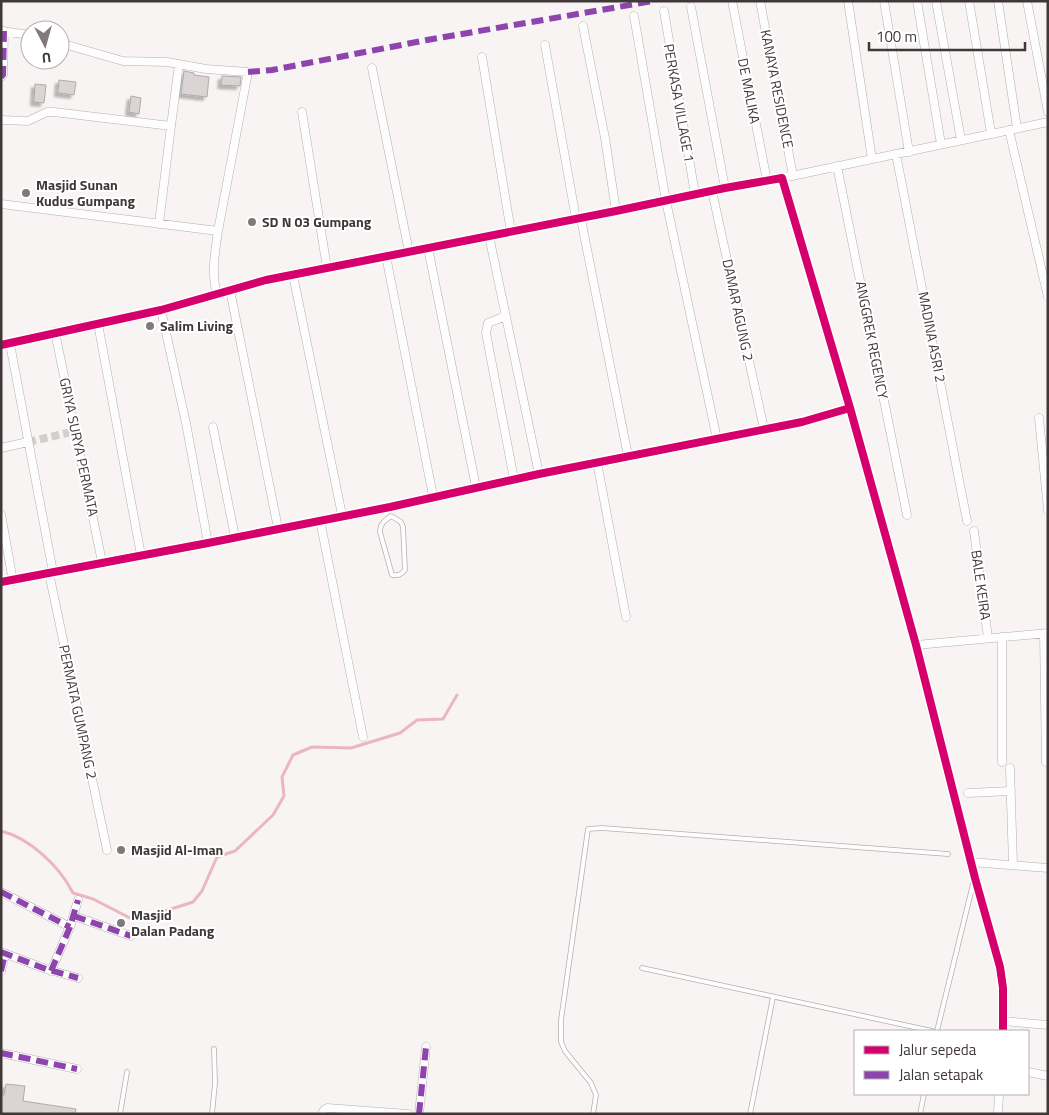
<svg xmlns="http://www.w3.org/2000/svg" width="1049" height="1115" font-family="'Titillium Web',sans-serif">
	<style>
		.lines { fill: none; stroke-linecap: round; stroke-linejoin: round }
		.stream { stroke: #ebb6c0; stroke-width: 3 }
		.building { fill: #dad4d4; stroke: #b0aaab; filter: url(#shadow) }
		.minor-tunnel { stroke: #d4cece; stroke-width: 8; stroke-dasharray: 8 4; stroke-linecap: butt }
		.service-casing { stroke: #b5aeaf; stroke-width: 5.5 }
		.minor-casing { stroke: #b5aeaf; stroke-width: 9 }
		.service { stroke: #fefdfd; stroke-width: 4 }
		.minor { stroke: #fefdfd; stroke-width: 8 }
		.quiet { stroke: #8e44ad; stroke-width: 6; stroke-dasharray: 12 6; stroke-linecap: butt }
		.cycleway-casing { stroke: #fff; stroke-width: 11 }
		.cycleway { stroke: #d6006c; stroke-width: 8 }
		.poi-dot { fill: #81797a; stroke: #fff; stroke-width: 2 }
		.labels { text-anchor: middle; stroke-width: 4; stroke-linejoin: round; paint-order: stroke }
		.street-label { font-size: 14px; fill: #403738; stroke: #fff }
		.poi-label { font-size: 14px; font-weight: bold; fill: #403738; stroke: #fff; text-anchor: start }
	</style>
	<defs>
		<filter id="shadow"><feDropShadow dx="-3.5" dy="3.5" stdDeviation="1" flood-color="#0004"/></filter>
	</defs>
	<rect width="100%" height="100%" fill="#f9f4f4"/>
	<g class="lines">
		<!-- stream -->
		<path class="stream" d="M1,831C30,838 60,867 73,893L93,899L132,919H140L193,902L202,891L217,857L235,851L273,815L284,796L282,777L293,755L312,747L351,748L400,733L417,720L443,719L457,695"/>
	</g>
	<!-- building -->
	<path class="building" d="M184,71L194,73V75L209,77L207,97L181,94Z
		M222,76L241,77L240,86L221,85Z
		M59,80L76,82L74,95L58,93Z
		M35,84L46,85L44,103L34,102Z
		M131,96L141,98L139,114L129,112Z
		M6,1084L25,1086L23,1101L76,1109L75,1114H1V1095H4Z"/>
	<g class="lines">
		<!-- minor-tunnel -->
		<path class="minor-tunnel" d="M28,442L76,431"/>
		<!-- service casing -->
		<g class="service-casing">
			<path id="service" d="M391,516L401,522L403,527L405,570C401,575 398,576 392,575L380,532C380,524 384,521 391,516Z
				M642,968L932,1031
				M937,1031L974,880
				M120,1114L127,1072
				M212,1114L215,1083L214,1049
				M593,1114L596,1095L591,1083L565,1051L561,1042V1020L588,829L602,828L948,854
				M750,1114L773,997
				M920,1114L924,1094"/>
		</g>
		<!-- minor casing -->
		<g class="minor-casing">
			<path id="minor" d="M732,1L767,181
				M760,1L793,176
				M848,1L872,159
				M884,1L909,152
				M917,1L941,144
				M936,1L961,140
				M969,1L991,133
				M998,1L1017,128
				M1027,1L1048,112
				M691,7L725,188
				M664,11L695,194
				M634,16L666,201L717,439
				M583,26L605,138L616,211
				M1,31L30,35
				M60,43L123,61L167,62L206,69L248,72L218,231
				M545,45L576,219
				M482,57L511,232
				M372,68L409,252
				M1,77L3,75L4,31
				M302,112L327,268
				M1,120L28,121L47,112H54L171,126L159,224
				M171,126L179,64
				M1009,130L1048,297
				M896,154L967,521
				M837,166L907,515
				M782,178L1048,122
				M712,191L764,429
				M1,204L218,231C215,252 211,273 217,294
				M581,219L628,456
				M489,236L539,474
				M428,248L476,487
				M386,256L433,496
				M293,275L342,515
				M230,290L278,528
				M161,310L186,423L208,543
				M506,316L488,323L486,333L514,479
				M98,324L141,555
				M55,332L102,562
				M10,344L53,572
				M1,345L161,310L266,280L616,211L725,188L782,178L850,408L916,645L975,878L1000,967L1003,988V1031
				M1039,418L1048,510
				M213,427L235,537
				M1,448L28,442
				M597,462L626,617
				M1,514L13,581
				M320,520L363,737
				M974,531L988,638
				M49,573L107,850
				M1,582L208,543L390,507L539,474L802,422L850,408
				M1044,634L1046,762
				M1002,637V762
				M916,645L1048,633
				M1010,768L1013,865
				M968,793L1011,791
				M971,862L1048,868
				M1,892L70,927
				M74,916L131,936
				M1,952L46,969L78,978
				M1,971L5,954
				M51,971L70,927L78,900
				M1003,1021L1048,1025
				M1,1053L77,1069
				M1028,1072L1048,1076
				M322,1114L324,1110L327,1108L408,1114
				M419,1114L426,1047
				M998,1114L999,1094"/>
		</g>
		<!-- service -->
		<use href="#service" class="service"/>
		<!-- minor -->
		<use href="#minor" class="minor"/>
		<!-- quiet -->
		<path class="quiet" d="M248,72L272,70L427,40L653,1
			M1,77L3,75L4,31
			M1,892L70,927
			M74,916L131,936
			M1,952L46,969L78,978
			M1,971L5,954
			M51,971L70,927L78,900
			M1,1053L77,1069
			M419,1114L426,1047"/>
		<!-- cycleway casing -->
		<g class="cycleway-casing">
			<path id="cycleway" d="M1,345L161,310L266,280L616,211L725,188L782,178L850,408L916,645L975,878L1000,967L1003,988V1031
				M1,582L208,543L390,507L539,474L802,422L850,408"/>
		</g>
		<!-- cycleway -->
		<use href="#cycleway" class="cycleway"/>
	</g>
	<!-- markers -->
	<g class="poi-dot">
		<circle cx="26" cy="193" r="5"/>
		<circle cx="252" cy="222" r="5"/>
		<circle cx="150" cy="326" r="5"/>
		<circle cx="121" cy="850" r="5"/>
		<circle cx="121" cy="923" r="5"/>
	</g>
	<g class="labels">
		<!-- street labels -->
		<g class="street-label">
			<text transform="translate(777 89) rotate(79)" y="5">KANAYA RESIDENCE</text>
			<text transform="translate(749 91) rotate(79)" y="5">DE MALIKA</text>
			<text transform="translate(679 103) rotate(80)" y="5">PERKASA VILLAGE 1</text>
			<text transform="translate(738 310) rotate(78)" y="5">DAMAR AGUNG 2</text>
			<text transform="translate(932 337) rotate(79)" y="5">MADINA ASRI 2</text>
			<text transform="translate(872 340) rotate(79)" y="5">ANGGREK REGENCY</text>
			<text transform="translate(79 447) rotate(78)" y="5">GRIYA SURYA PERMATA</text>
			<text transform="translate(981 585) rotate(82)" y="5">BALE KEIRA</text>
			<text transform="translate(78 712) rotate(78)" y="5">PERMATA GUMPANG 2</text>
		</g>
		<!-- poi labels -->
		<g class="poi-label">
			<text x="36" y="190">Masjid Sunan<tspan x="36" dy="16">Kudus Gumpang</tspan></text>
			<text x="262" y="227">SD N 03 Gumpang</text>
			<text x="160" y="331">Salim Living</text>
			<text x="131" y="855">Masjid Al-Iman</text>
			<text x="131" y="920">Masjid<tspan x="131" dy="16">Dalan Padang</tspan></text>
		</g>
	</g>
	<!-- border -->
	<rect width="1049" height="1115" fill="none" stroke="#403738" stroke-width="5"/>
	<!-- legend -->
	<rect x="854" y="1030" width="175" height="65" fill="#ffffff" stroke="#b3afaf"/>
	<rect x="864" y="1046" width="25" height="8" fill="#d6006c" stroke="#b3afaf"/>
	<text x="899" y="1055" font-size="15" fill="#403738">Jalur sepeda</text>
	<rect x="864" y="1071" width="25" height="8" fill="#8e44ad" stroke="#b3afaf"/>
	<text x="899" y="1080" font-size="15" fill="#403738">Jalan setapak</text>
	<!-- north arrow -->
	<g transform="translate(45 45) rotate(174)"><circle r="24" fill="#ffffff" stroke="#b3afaf"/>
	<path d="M0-4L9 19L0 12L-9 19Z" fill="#81797a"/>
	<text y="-8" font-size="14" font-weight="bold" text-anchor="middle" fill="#403738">U</text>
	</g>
	<!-- scale -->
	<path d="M869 42v8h156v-8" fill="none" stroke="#403738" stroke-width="2.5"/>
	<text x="876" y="42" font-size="15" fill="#403738" stroke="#ffffff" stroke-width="4" paint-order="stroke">100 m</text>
</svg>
